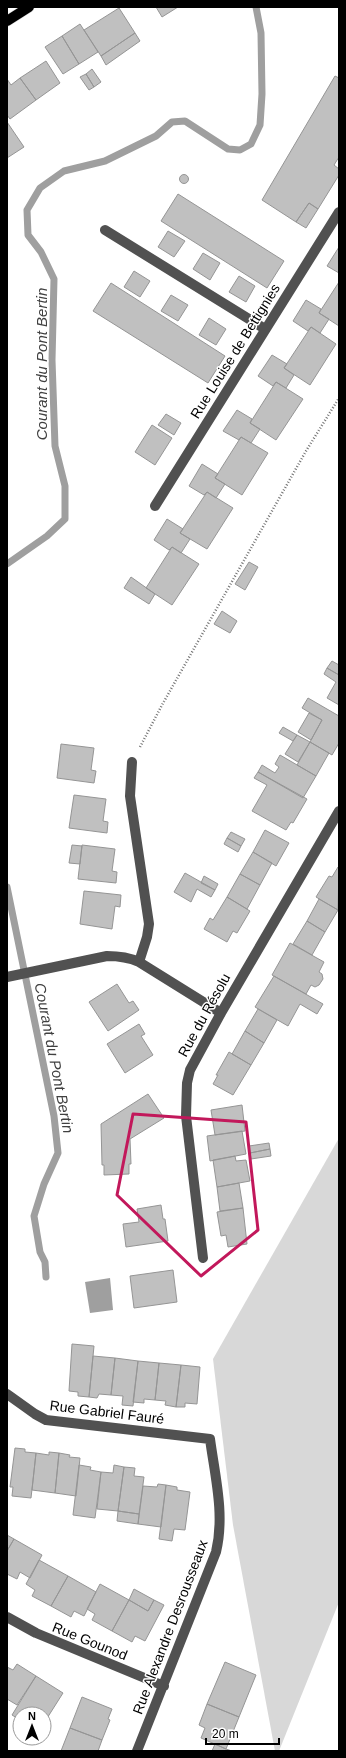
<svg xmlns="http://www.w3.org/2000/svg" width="346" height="1758" font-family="Arial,sans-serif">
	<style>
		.green { fill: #d8d8d8 }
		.water { fill: #9f9f9f }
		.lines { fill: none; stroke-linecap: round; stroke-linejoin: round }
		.stream { stroke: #9f9f9f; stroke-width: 7 }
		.building { fill: #c0c0c0; stroke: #959595 }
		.major-casing { stroke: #dbdbdb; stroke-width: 11 }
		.path { stroke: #737373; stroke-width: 2.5; stroke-dasharray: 1 2; stroke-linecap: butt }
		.minor { stroke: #515151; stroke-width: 10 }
		.major { stroke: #000; stroke-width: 10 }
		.marked { fill: none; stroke: #c2185b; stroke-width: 3; stroke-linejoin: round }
		.labels { text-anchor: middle; stroke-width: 3; stroke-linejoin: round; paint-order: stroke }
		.street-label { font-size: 14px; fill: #000; stroke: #fff }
		.water-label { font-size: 15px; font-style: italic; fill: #404040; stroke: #fff }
	</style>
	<rect width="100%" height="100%" fill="#fff"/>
	<!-- green -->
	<path class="green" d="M339,1138V1602L279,1751H275L233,1525L213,1359Z"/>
	<!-- water -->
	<path class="water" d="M110,1278L113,1310L90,1313L85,1282Z"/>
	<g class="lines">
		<!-- stream -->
		<path class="stream" d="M7,564L47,536L65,519V486L55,446L52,360L54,279L41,252L28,235L27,210L40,188L64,171L105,161L156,136L172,122L185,121L228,149L240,150L251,144L260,125L262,94L261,33L256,7
			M7,887L54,1116L58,1153L44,1184L34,1216L40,1252L45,1262L46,1277"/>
	</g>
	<!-- building -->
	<path class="building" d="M156,7H178L162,17Z
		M119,8L135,33L101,56L84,30Z
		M80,24L98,52L79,64L62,36Z
		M135,33L140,41L106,65L101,56Z
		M62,36L79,64L63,74L45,47Z
		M46,61L60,83L36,100L20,78Z
		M92,69L101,82L94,87L86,74Z
		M86,74L94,87L89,90L80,77Z
		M335,76L339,78V157L334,165L339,169V175L318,209L309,203L296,222L262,200Z
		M20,78L36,100L10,119L7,115V79L11,85Z
		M7,122L24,147L7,158Z
		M179.5 179a4.5 4.5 0 1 1 9 0a4.5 4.5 0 1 1-9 0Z
		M178,194L284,261L267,288L161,221Z
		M309,203L318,209L306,228L296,222Z
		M168,231L185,241L174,257L158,247Z
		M339,247V273L327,266Z
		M203,253L220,263L210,280L193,269Z
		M134,271L150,281L140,297L124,287Z
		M239,276L255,286L246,302L229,292Z
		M339,282V326L319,313Z
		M111,283L225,356L208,383L93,311Z
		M171,295L188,305L178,321L161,311Z
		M306,300L321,309L319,313L329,319L320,333L311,327L308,331L293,321Z
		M209,318L226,329L216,345L199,335Z
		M311,327L336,344L310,385L284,368Z
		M272,355L287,364L284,368L294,375L286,388L276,382L273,386L258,376Z
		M276,382L303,399L276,440L250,423Z
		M237,410L252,419L250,423L260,429L251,443L241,437L239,440L223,431Z
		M166,414L181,423L174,435L158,425Z
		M152,425L172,438L155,465L135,452Z
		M241,437L268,453L242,495L215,478Z
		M202,464L218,474L215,478L225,484L216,498L207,492L204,495L189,486Z
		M207,492L233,508L207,549L180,533Z
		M167,519L183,529L180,533L190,539L181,553L172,547L169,550L154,540Z
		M172,547L199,564L172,605L146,588Z
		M249,562L258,567L245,590L235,584Z
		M131,577L155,594L149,604L124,588Z
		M222,611L237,621L230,633L214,624Z
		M332,661L339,665V675L327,668Z
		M327,668L339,675V705L327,698L336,682L324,674Z
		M308,698L339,716V743L332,755L310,742L322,720L302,708Z
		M309,713L322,720L311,740L298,732Z
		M283,727L297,735L293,741L279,733Z
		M297,735L310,742L298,762L285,754Z
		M310,742L329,753L316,776L297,765Z
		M61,744L94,748L91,770L96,771L94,783L57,778Z
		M280,755L316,776L303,798L258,772L262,765L275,773L279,767L275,764Z
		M258,772L307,799L293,823L291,822L286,830L252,811L267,785L254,778Z
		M74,795L106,799L103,821L108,822L107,833L69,828Z
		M265,830L289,843L276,866L253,852Z
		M231,832L245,839L241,846L227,838Z
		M227,838L241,846L238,852L224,844Z
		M72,845L82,846L80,864L69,863Z
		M82,845L115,849L112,871L117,872L116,883L78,879Z
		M253,852L272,863L260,885L240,874Z
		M338,867L339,868L338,910L316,897L329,876L332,877Z
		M185,873L215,890L211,897L197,889L191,902L174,892Z
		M240,874L260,885L247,909L227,897Z
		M204,876L218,884L215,890L201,883Z
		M84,891L121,895L120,907L115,906L112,929L80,924Z
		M227,897L250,911L237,933L233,931L227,942L204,929L210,918L213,920Z
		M319,899L338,910L325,932L307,921Z
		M307,921L325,932L312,955L293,944Z
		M290,943L324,962L319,972L322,974L323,979L319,985L315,987L311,985L306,994L272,975Z
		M274,976L323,1004L317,1014L300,1004L288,1026L255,1007Z
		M117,984L129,1003L133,1001L139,1010L108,1031L89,1002Z
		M258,1009L277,1020L264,1043L245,1031Z
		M139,1024L145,1034L141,1036L153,1055L125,1073L107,1044Z
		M245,1031L264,1043L251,1065L232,1054Z
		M229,1052L251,1065L233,1095L213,1084L218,1075H216Z
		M148,1094L164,1118L130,1139L131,1164H129V1174L104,1175V1165H102L101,1124Z
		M242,1105L245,1131L215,1135L211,1110Z
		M242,1131L246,1154L210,1161L207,1136Z
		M269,1143L270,1149L250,1153L249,1146Z
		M270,1149L271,1156L251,1159L250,1153Z
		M235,1156L236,1161L246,1160L250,1181L217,1187L213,1160Z
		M239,1183L243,1208L220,1211L217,1187Z
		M161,1205L163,1219H165L168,1241L126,1247L123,1224L139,1222L137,1209Z
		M243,1208L247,1244L228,1247L226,1235L221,1236L217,1212Z
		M173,1270L177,1302L134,1308L130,1276Z
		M72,1344L94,1346L89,1397L78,1396V1392L69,1391Z
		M93,1356L115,1358L111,1395L99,1394L97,1398L89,1397Z
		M115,1358L138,1361L133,1406L122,1405L123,1396L111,1395Z
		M138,1361L159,1363L155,1400L144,1399V1403L133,1402Z
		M159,1363L181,1365L176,1407L165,1405L166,1401L155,1400Z
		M181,1365L200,1367L197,1404L185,1403V1407H176Z
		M15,1448L25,1449V1452L36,1453L31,1498L12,1496L13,1487H10Z
		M49,1452L59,1453L55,1493L32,1490L36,1453L49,1455Z
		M59,1453L70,1455L69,1457L80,1458L76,1496L55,1493Z
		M79,1465L91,1467L90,1470L101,1472L95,1518L73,1515Z
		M114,1465L124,1467L118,1511L97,1509L101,1472L113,1473Z
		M124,1467L135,1468L134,1476L144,1477L139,1514L118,1511Z
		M158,1484L166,1485L161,1527L138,1524L143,1486L157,1487Z
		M166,1485L177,1487V1490L190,1492L185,1530L174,1529L172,1541L159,1539Z
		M118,1511L139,1514L138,1524L117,1521Z
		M7,1535L14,1539L7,1551Z
		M14,1539L42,1555L30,1578L20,1572L17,1579L7,1574V1551Z
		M39,1560L68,1576L51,1606L32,1596L35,1590L26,1584Z
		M68,1576L96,1592L84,1616L74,1611L71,1617L51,1606Z
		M100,1584L129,1600L112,1631L92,1620L95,1614L87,1609Z
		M134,1589L154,1600L148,1611L129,1600Z
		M129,1600L148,1611L154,1600L164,1605L145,1641L135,1636L132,1642L112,1631Z
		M225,1662L256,1675L239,1717L207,1704Z
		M17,1664L36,1676L17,1705L7,1699V1667L13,1670Z
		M36,1676L63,1693L44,1723V1714H20V1720L12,1715Z
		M82,1697L112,1709L108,1719L110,1720L102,1740L70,1728Z
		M207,1704L239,1717L226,1749L201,1738L205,1728L199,1725Z
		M70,1728L102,1740L98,1751H61Z
		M215,1744L226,1749L232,1751H212Z"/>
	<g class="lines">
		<!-- major casing -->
		<g class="major-casing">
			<path id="major" d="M7,21L29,7"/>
		</g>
		<!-- path -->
		<path class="path" d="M140,747L162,705L306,451L339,398"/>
		<!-- minor -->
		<path class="minor" d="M105,230L265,329
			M155,506L339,212
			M132,762L130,796L149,924L147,937L139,962
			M7,977L107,956C119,956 128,957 139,962L221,1013
			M203,1258L186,1116L187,1083L190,1070L221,1013L339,811
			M7,1394L35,1414L46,1420L210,1439C215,1476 225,1515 216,1552L137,1751
			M7,1617L36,1633L164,1686"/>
		<!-- major -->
		<use href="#major" class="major"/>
	</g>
	<!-- marked area -->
	<path class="marked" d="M133,1114L246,1122L258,1230L201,1276L117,1195Z"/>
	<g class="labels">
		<!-- street labels -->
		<g class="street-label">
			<text transform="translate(235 351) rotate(-58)" y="5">Rue Louise de Bettignies</text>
			<text transform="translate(204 1015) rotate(-61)" y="5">Rue du Résolu</text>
			<text transform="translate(107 1412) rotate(7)" y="5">Rue Gabriel Fauré</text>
			<text transform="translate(170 1627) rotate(-69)" y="5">Rue Alexandre Desrousseaux</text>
			<text transform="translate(90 1641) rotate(22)" y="5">Rue Gounod</text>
		</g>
		<!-- water labels -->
		<g class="water-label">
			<text transform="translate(42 364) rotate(-90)" y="5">Courant du Pont Bertin</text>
			<text transform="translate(54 1058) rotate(79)" y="5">Courant du Pont Bertin</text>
		</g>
	</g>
	<!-- border -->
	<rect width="346" height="1758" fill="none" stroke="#000000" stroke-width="16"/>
	<!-- north arrow -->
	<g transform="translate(32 1726)"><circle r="19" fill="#ffffff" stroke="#999999"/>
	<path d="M0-3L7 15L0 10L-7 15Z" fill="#000000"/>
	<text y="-6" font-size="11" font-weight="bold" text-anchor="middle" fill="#000000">N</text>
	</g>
	<!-- scale -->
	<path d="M206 1738v6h73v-6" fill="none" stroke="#000000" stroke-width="2"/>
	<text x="212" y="1738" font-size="12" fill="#000000" stroke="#ffffff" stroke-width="3" paint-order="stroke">20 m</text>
</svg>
